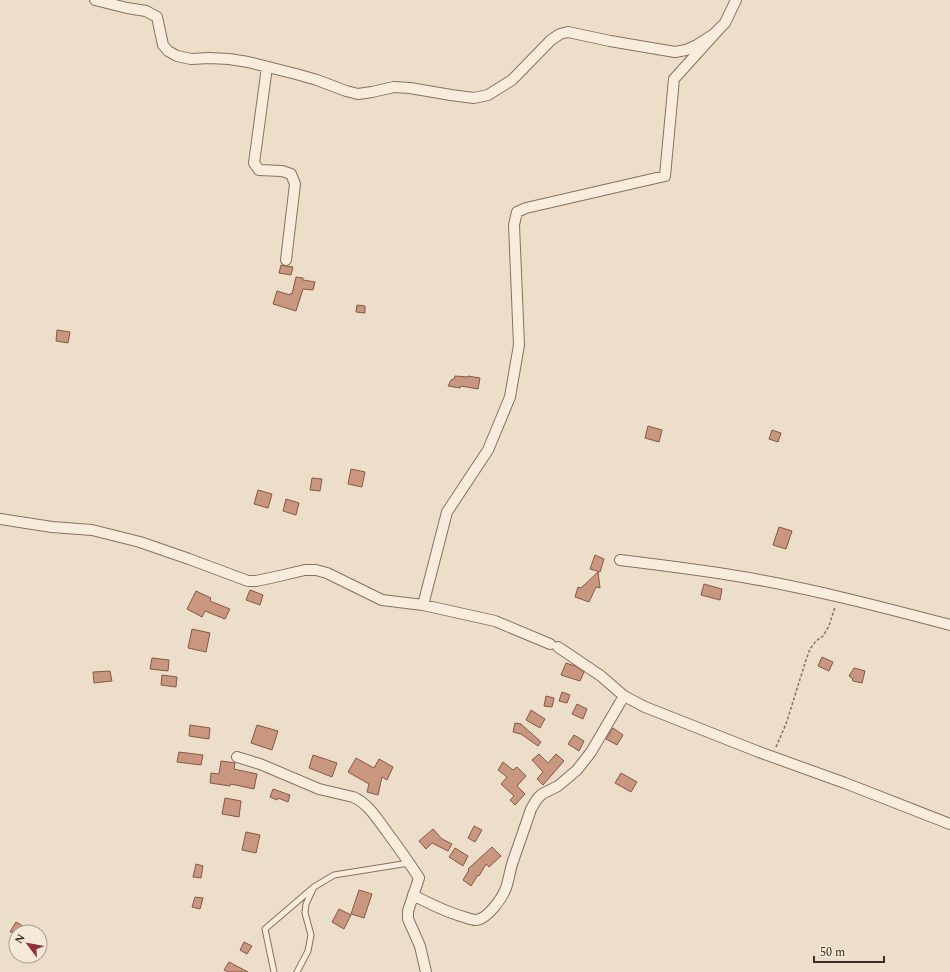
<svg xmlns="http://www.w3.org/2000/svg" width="950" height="972" font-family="Spectral,serif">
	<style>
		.building { fill: #c99780; stroke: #875845 }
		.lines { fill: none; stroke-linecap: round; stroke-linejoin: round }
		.lane-casing { stroke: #89705e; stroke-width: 7 }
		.street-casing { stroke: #89705e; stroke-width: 12 }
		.path { stroke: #89705e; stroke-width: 1.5; stroke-dasharray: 3 2; stroke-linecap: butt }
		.lane { stroke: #f8eddc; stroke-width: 5 }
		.street { stroke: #f8eddc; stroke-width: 10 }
	</style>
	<rect width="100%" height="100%" fill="#eddec9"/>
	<!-- building -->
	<path class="building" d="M281,265L285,266L293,267L291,275L279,273Z
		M296,277L303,278V280L315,282L313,290L303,289L296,311L273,304L277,291L290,295L291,293L292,294Z
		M357,305L365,306V313L356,312Z
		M57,330L70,332L68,343L56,341Z
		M455,376L468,377V376L480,378L478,389L461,386L460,388L448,386L451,380L454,379Z
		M648,426L662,430L659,442L645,438Z
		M772,430L781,433L778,442L769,439Z
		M351,469L365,472L362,487L348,484Z
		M312,478L322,479L320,491L310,490Z
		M258,490L272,494L268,508L254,504Z
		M286,499L299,503L296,515L283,511Z
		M779,527L792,531L786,549L773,545Z
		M595,555L604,559L600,572L590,569Z
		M598,572L600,588L596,587L589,602L575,597L578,587L581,588Z
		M704,584L722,589L720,600L701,595Z
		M250,590L263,595L260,605L246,600Z
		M196,591L211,598L210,601L230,609L225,619L205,611L202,617L187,609Z
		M192,629L210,633L206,652L188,648Z
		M822,657L833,662L829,671L818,666Z
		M152,658L169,660L168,671L150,669Z
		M566,663L575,666L584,672L580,681L561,675Z
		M854,668L865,671L862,683L853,681L852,678L849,676Z
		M110,671L112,681L94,683L93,672Z
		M162,675L177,677L176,687L161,685Z
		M562,692L570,695L567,703L559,701Z
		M546,696L554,698L552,707L544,706Z
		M577,704L587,709L583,719L572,714Z
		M531,710L545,719L540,728L526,720Z
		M515,723L521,724L541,742L538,746L521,734L513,732Z
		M190,725L210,728L209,739L189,736Z
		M257,725L278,731L272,750L251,743Z
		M613,728L623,735L617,745L606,739Z
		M574,735L584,741L579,751L568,744Z
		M179,752L203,755L201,765L177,762Z
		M539,754L548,763L556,754L564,761L543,785L537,779L543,772L532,760Z
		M313,755L337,763L332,777L309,768Z
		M356,758L374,768L379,759L393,767L387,780L382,777L378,795L367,792L369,784L348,772Z
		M221,761L235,763L234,769L257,774L254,789L231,784L230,786L210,783L211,773L219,774Z
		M503,762L513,770L517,767L526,776L517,786L525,794L515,805L510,800L514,796L501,784L507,777L498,770Z
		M621,773L637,782L631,792L615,783Z
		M273,789L290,795L288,802L278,798L277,800L270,797Z
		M225,798L241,801L239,817L222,814Z
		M474,826L482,830L475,842L468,838Z
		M433,829L442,839L452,844L448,851L432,843L426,849L419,841Z
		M246,832L260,835L256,853L242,850Z
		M492,847L501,856L489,867L486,864L479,876L478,875L471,886L463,880L469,870L468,869Z
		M455,848L468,856L463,866L449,857Z
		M196,864L203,866L201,878L193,877Z
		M359,890L372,894L364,918L351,914Z
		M195,897L203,898L200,909L192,907Z
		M339,909L351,915L344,929L332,922Z
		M16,922L33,932H10Z
		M244,942L252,946L247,954L240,950Z
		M229,962L248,972H229L224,970Z"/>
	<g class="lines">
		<!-- lane casing -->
		<g class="lane-casing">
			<path id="lane" d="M274,972L265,929L314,887L334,875L409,863
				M297,972L308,951L311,935L305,913L306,904L313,889"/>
		</g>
		<!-- street casing -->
		<g class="street-casing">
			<path id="street" d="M95,0L127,8L146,11L157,17L163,45L168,51L177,56L191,59L209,58L229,59L248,62L296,74L317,80L346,91L358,94L372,92L394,87L410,88L451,95L474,98L488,95L512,80L551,40L560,34L568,32L610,41L675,52L686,50L697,45L714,34L725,23L736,0
				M267,67L254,163L259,170L282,171L291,174L295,184L286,260
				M0,519L52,527L92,530L140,542L189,559L248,581H256L275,577L305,570H316L327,573L382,600L423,605L495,621L550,644
				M620,560C661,565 702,570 743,577C813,589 882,607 950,625
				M423,605L447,512L488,450L510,397L519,345L514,225L517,212L526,208L665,176L674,79L720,28
				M558,647L601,676L624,696L645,707L759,752L845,783L950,824
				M237,757L260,764L319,789L353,797C368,803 378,820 387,832C398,847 409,862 419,878L408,911V919L420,946L426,972
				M413,895C430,904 446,912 464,917C467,918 472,920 476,920C488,919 502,898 506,888C509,879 510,870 513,861C519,844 525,827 531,809L537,799L542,794L558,786L577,770L591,752L624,696"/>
		</g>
		<!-- path -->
		<path class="path" d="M776,747L786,724L806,660L810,649L816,641L823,636L829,626L835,607"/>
		<!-- lane -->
		<use href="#lane" class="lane"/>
		<!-- street -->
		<use href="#street" class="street"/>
	</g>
	<!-- north arrow -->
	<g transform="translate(28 944) rotate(302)"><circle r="19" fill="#f5e9d8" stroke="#aa9d8f"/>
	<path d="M0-3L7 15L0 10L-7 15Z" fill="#95303b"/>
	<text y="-6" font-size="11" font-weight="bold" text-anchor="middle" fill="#3a2a21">N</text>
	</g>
	<!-- scale -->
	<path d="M814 956v6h70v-6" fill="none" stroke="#3a2a21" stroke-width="2"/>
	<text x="820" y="956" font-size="12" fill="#3a2a21" stroke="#f5e9d8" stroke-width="3" paint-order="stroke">50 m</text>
</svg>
